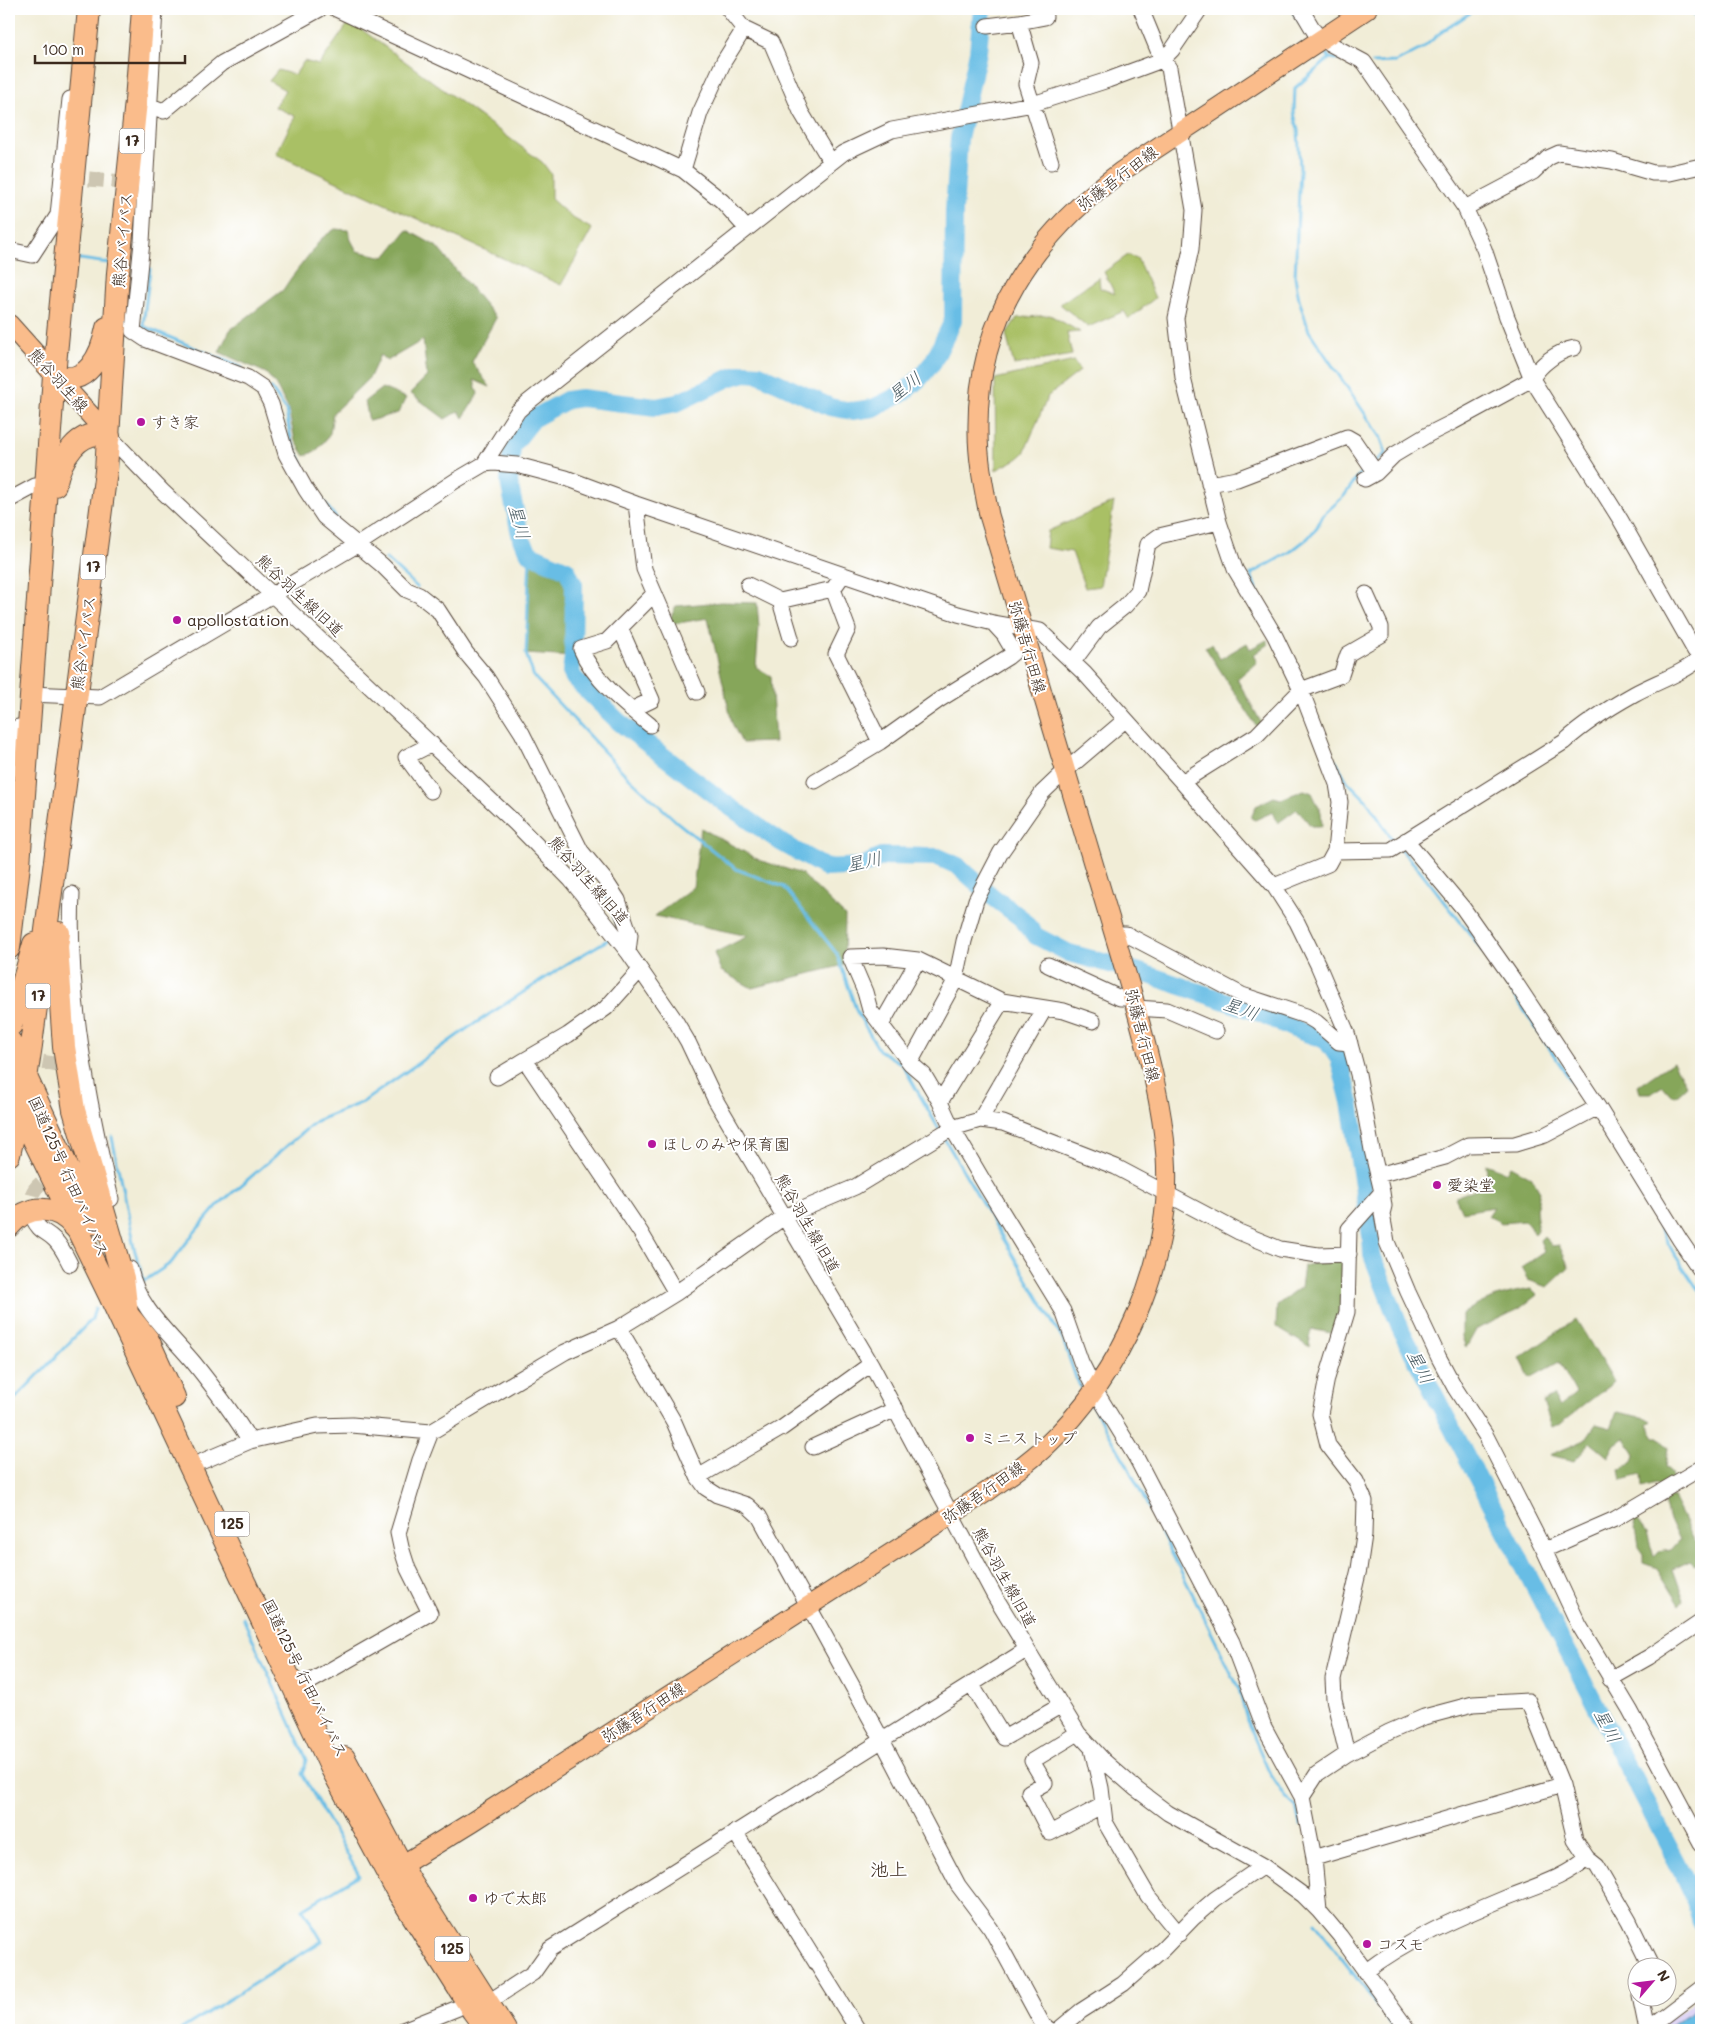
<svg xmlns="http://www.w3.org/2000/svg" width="1710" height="2039" font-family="Mali,'Klee One',sans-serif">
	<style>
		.built { fill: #dfd5f5 }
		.green { fill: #a9c065; stroke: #727542 }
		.forest { fill: #86a65a; stroke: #60683c }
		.water { fill: #68bde5; stroke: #527482 }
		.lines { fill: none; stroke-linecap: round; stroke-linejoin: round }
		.stream { stroke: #68bde5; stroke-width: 3 }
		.river { stroke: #68bde5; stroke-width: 18 }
		.minor-tunnel { stroke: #cdc6b2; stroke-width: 15; stroke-dasharray: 15 8; stroke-linecap: butt }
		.minor-casing { stroke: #56473a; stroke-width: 17 }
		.major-casing { stroke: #56473a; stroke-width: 21 }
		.highway-casing { stroke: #56473a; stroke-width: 24 }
		.minor { stroke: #fff; stroke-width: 15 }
		.major { stroke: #fabc8b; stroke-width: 19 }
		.highway { stroke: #fabc8b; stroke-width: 22 }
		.poi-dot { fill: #b5179e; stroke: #fff; stroke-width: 2 }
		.labels { text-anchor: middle; stroke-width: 4; stroke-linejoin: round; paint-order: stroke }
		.shield { fill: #fff; stroke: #766a62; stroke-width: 1 }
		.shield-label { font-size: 15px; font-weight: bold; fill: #3b2a1e }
		.street-label { font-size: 16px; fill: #3b2a1e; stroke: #fff }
		.poi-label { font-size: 16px; fill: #3b2a1e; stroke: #fff; text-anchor: start }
		.water-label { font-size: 18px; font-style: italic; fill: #4b5d64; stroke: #fff }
		.quarter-label { font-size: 19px; fill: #3b2a1e; stroke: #fff }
	</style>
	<rect width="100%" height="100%" fill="#fff"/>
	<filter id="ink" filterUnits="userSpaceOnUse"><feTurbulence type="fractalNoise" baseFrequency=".02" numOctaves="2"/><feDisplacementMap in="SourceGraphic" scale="10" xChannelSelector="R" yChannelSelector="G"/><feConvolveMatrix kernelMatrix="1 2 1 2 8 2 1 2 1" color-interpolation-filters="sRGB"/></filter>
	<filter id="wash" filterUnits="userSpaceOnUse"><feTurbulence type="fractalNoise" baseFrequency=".0096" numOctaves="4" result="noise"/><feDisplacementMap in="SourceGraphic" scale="20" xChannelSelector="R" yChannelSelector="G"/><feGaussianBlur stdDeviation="1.12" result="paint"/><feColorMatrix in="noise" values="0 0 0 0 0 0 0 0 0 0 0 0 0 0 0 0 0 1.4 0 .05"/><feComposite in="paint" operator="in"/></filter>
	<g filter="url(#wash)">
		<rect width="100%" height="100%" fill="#f1edd7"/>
		<!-- built -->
		<path class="built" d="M1701,1996V2030H1655Z"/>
		<!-- green -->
		<path class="green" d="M350,21L542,162L551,174V199L571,217L592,229L561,285L276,154L295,116L275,107L285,90L269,81L278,70L295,75L304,61L319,65Z
			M1128,255L1137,258L1155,298L1129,319L1124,311L1088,327L1060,304L1099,277L1100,288L1115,294L1104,272Z
			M1050,315L1080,332L1067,333L1072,355L1014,365L1006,334L1017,318Z
			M1074,361L1080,371L1048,396L1024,453L1017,459L996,470L995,379Z
			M1114,502L1100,586L1085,588L1072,552L1046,548L1048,531Z"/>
		<!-- forest -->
		<path class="forest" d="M335,229L348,230L351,240L357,251L385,257L407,230L436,246L496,318L472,362L490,387L474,380L478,394L463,418L459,411L445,419L410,393L427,376L423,340L387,361L380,355L370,377L333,413L330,433L327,438L317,450L305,456L295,440L288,408L275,384L266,373L219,352L230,330L283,290L291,278L322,238Z
			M382,388L406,398L398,413L369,421L365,401Z
			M530,554L567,570L574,585L573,657L526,654Z
			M721,602L757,603L759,627L756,667L771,676L775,742L742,743L732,723L708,618L667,625L676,606Z
			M1267,640L1268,644L1253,655L1257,662L1237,679L1261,722L1257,727L1205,647L1212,644L1220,659L1247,643L1250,649Z
			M1304,790L1312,793L1321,812L1322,826H1311L1297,809L1278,823L1273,812L1255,820L1251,818L1256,806L1274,797L1281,799Z
			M701,828L759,860L802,874L845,916L844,965L752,988L721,971L714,953L748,936L655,916L693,887Z
			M1673,1062L1687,1086L1677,1095H1671L1663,1086L1651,1093H1640L1638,1086Z
			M1486,1164L1507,1172L1511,1166L1531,1177L1540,1192L1536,1209L1538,1230L1535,1234L1525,1221L1502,1223L1488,1216L1494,1207L1462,1212L1455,1197L1488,1184Z
			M1544,1236L1552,1246L1559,1245L1569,1267L1548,1287L1528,1280L1521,1268L1544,1252L1540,1240Z
			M1345,1255L1340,1335L1311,1329L1309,1347L1276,1327L1277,1305L1301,1287L1304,1266Z
			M1531,1289L1537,1295L1519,1309L1481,1327L1476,1330L1466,1348L1462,1337V1314C1485,1299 1505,1293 1531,1289Z
			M1576,1319L1614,1382L1558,1425L1552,1427L1543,1402L1553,1396L1560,1406L1576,1393L1559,1362L1530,1378L1520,1358Z
			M1617,1412L1646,1418L1651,1421L1647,1424L1655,1437H1659L1668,1448L1665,1467L1672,1473L1675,1490L1664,1491L1656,1483L1642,1487L1641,1475L1622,1480L1620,1470L1633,1462L1635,1455L1625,1438L1615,1444L1608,1457L1591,1443L1574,1461L1550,1455L1585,1440L1596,1424L1611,1428Z
			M1673,1497L1694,1539L1701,1546V1568L1699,1563L1694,1565L1690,1561L1673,1569L1684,1600L1680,1605L1657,1568L1643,1563V1554L1638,1547L1633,1514L1647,1533L1654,1557L1659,1552L1671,1550L1679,1541L1668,1517L1663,1499Z"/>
		<!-- water -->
		<path class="water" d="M1693,2010L1701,2023L1692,2030H1665Z"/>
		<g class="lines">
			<!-- stream -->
			<path class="stream" d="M1291,9L1307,33
				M1690,9L1701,26
				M1320,47L1330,58L1348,61
				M1330,58L1295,88L1294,113L1298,130L1300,169L1295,277L1299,299L1309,331L1380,436L1386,453L1374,463
				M1372,63L1396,62L1423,48L1440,33L1476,9
				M73,258L108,263
				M150,269L143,326L242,368
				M271,388L286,410L291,440L315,491L337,519
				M530,554L526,654L534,677L623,772L677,822L736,869L784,887L837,954L857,1012L879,1050L902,1064L940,1131
				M386,559L417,587
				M1258,594L1251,574L1290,552L1308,538L1317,527L1323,515L1344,496L1361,472L1367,468
				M1335,760L1347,781L1367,801L1394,842
				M536,778L563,831
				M1400,849L1419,869L1495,966
				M604,891L619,930
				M1498,971L1589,1108
				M112,1137L134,1248L144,1281L171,1263L193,1234L218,1205L316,1121L363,1102L468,1028L570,962L611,938
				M944,1138L1063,1340L1076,1378L1085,1393
				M1630,1172L1673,1252L1701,1294
				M9,1405L92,1319L95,1308
				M1092,1405L1126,1463L1192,1593L1239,1689L1247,1721L1269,1772L1286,1798L1296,1807L1300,1825
				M1315,1923L1396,2030
				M180,2030L322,1941L303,1909L359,1875L302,1774L307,1760L243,1618"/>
			<!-- river -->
			<path class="river" d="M982,9L978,52L959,139L954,211L953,321L933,362L920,378L903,393L873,408L852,411L830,407L759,374L745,373L729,378L677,403L656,407L581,398L567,400L534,418L512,446L509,482L521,539L530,554L567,570L574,585L573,657L571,672L574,678L619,722L726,804L782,843L826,868L863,866L882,856L938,857L958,866L993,897L1021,918L1036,936L1069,953L1140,972L1260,1013L1294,1029L1326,1040L1339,1059L1350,1102L1371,1236L1372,1255L1402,1332L1680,1868L1695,1901L1701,1923"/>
		</g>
	</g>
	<g filter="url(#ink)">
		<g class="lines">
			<!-- minor-tunnel -->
			<path class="minor-tunnel" d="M66,177L135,183
				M20,1058L74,1068
				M33,1218C28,1186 35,1189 58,1170"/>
			<!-- minor casing -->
			<g class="minor-casing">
				<path id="minor" d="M155,9L142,242L133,331L145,339L248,378L263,388L271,404L286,454L306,490L324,517L382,565L407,590L419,595L438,610L466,653L486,677L522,733L581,851L605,880L618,900L630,935L628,952
					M336,9L683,170L722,201L747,229
					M1044,9L1045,17L1019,22L1031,63L1026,84L1051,162
					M1141,9L1162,60L1169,68L1194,210L1191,249L1176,318L1183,378L1219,522L1235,569L1275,636L1301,690L1337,784L1340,802L1335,851L1328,864L1274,886
					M1301,9L1314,31L1321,39L1364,62L1465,208L1484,249L1507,317L1532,379L1620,519L1695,651L1701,656
					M987,26L1019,22
					M744,29L771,42L801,112L831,162
					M142,103L164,111L222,63L320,9
					M683,170L700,113L724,61L744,29L728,9
					M1465,208L1533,172L1548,158L1559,153L1612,161L1653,173H1670L1701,166
					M9,250L32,255L58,215L70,99
					M109,436L162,491L515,823L571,880L628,952L675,1020L688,1042L715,1099L871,1364L994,1595L1078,1733L1105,1762L1136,1789L1168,1813L1263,1866L1303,1895L1319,1911L1340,1936L1408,2030
					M484,464L518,411L527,403L843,153L892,130L1033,104L1108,80L1162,60L1172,50L1200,9
					M1365,479L1376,473L1394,455L1429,434L1453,422L1532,379C1539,365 1558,351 1574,348
					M1209,484L1237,479L1347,437L1354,441L1376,473
					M9,500L35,486
					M636,504L644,569L697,692
					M843,575L833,589L848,629L836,654L880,742
					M748,585L780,601L833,589
					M780,601L791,638
					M620,628L607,641L581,649C593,679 625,705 650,725
					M1073,662L1099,627L1125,606L1138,591L1148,544L1159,536L1219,522
					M30,694L100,697L357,545L455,481L484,464L494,463L517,465L566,478L636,504L958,614L993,623L1040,631L1085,674L1182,782L1274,886L1297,922L1318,965L1347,1033L1358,1074L1372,1150L1382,1192L1384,1206L1382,1214L1387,1242L1408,1292L1439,1358L1455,1388L1486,1436L1544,1550L1579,1625L1630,1710L1701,1843
					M631,710L652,700L620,628L654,594
					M1125,720L1065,771L1042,793L1001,852L976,900L964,941L956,979L910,1063L924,1075L940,1102L952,1128L985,1184L1063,1311L1081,1362L1095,1390L1137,1459L1232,1642L1264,1727L1302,1797L1314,1858L1319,1911
					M9,751L17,746L18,727
					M9,771L10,750
					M815,781L880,742L939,700L1008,657L1014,652L1004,635L993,623
					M1182,782L1257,735L1301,690L1341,675L1348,654L1381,635V627L1366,594
					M431,791L406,757L432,744
					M1406,840L1463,908L1515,982L1598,1107L1680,1240L1701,1271
					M1335,851L1391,850L1564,742C1585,723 1609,708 1634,694C1656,682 1682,674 1701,658
					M72,894C67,994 88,1101 111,1199
					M1115,934H1126L1242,995L1306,1016L1316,1022L1339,1042L1350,1043
					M1048,965L1120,998H1134
					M640,970L606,1008L568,1035L525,1060L641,1233L676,1293
					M1002,1001L1064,1011L1093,1021
					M1136,1008L1167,1010L1216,1031
					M881,1025L918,960
					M910,1063L870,1010L865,992L850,957L883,956L918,960L1002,1001L940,1102
					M497,1077L525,1060
					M980,1120L1045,1008
					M1378,1175L1445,1157L1468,1145L1515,1144L1545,1135L1598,1107
					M33,1218C40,1233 45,1230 55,1240C62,1247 66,1256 70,1264
					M130,1269C138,1308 170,1334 194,1363C214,1388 233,1413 250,1441
					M619,1328L674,1422L698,1477L706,1488L717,1495L747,1505L759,1516L882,1740L958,1885L991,1929L1043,2025L1050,2030
					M813,1447L896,1409
					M203,1461L250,1441L317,1426L352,1425L431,1432L565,1352L619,1328L676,1293L784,1217L855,1187L952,1128L980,1120L1003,1123L1116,1167L1239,1232L1280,1249L1318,1255L1349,1254
					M698,1477L782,1428L871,1364
					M1544,1550L1615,1519L1701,1468
					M1610,1679L1649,1657L1701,1622
					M306,1684L430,1613L408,1569L401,1547L398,1533L420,1460L431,1432
					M971,1684L1004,1738L1060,1706
					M1078,1733L1032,1761L1045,1783L1029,1792L1050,1833L1103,1805
					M1092,1749L1101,1788L1105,1822L1148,1896L1179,1934
					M1347,1754L1334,1699L1333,1679L1359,1569L1364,1535L1365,1501L1356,1481L1328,1445L1320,1414L1327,1378L1347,1312L1349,1229L1382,1192
					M1302,1797L1317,1774L1347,1754L1389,1732L1424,1717L1473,1704L1528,1701L1562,1785L1575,1840L1587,1858L1597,1866L1629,1921L1651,1966
					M735,1832L858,2030
					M1314,1858L1562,1785
					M1365,1972C1406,1940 1460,1917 1508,1897C1535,1886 1565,1878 1587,1858
					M1640,1996L1647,2030
					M487,2003L533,1973L550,1949L1026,1650
					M403,2030L458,2008
					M1058,2030L1081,2011L1123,1984L1163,1949L1193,1918L1215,1899L1263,1866
					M1647,2030L1701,1989"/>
			</g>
			<!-- major casing -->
			<g class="major-casing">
				<path id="major" d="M9,324L109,436
					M389,1873L472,1822L988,1491C1007,1477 1027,1464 1045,1447C1121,1376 1173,1262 1166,1157C1162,1100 1146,1045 1131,990L989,515C984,488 978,461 978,432C976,318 1034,236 1122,171L1367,9"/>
			</g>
			<!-- highway casing -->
			<g class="highway-casing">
				<path id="highway" d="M54,375C87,389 102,354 107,328
					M55,485C60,461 78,426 109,436
					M59,933L57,946L64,1047L74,1110L123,1278L127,1314
					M9,948L19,865L54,375L89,9
					M9,1027L11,1025L34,944
					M9,1040L93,1223
					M17,1105L110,1296L331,1767L396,1889L473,2011L487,2030
					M9,1155L26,1078L31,1045L106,471L118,273L136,101L143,9
					M9,1226C28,1204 56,1204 75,1227
					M127,1314L148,1340L174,1397
					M344,1758L410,1881L505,2030"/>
			</g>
			<!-- minor -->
			<use href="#minor" class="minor"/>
			<!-- major -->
			<use href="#major" class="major"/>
			<!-- highway -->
			<use href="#highway" class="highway"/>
		</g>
	</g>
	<!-- markers -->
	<g class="poi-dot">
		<circle cx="141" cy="422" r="5"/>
		<circle cx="177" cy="620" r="5"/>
		<circle cx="652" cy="1144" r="5"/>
		<circle cx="1437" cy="1185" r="5"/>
		<circle cx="970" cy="1438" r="5"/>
		<circle cx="473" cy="1898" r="5"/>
		<circle cx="1367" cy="1944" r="5"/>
	</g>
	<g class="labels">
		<!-- shield labels -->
		<g class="shield">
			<rect x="119.5" y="128.5" width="25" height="25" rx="4"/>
			<rect x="80.5" y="554.5" width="25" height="25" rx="4"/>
			<rect x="25.5" y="983.5" width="25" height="25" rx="4"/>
			<rect x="214.5" y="1511.5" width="35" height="25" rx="4"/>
			<rect x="434.5" y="1936.5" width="35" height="25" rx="4"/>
		</g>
		<g class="shield-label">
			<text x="132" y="146">17</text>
			<text x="93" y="572">17</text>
			<text x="38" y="1001">17</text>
			<text x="232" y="1529">125</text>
			<text x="452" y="1954">125</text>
		</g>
		<!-- street labels -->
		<g class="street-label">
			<text transform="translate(1117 178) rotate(-37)" y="6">弥藤吾行田線</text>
			<text transform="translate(122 240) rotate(-85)" y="6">熊谷バイパス</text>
			<text transform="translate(59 380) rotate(48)" y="6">熊谷羽生線</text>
			<text transform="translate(300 595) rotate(43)" y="6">熊谷羽生線旧道</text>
			<text transform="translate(83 643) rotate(-82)" y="6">熊谷バイパス</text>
			<text transform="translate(1028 647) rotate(74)" y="6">弥藤吾行田線</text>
			<text transform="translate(589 880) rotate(49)" y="6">熊谷羽生線旧道</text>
			<text transform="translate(1143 1035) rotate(76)" y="6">弥藤吾行田線</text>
			<text transform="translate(69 1176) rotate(66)" y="6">国道125号 行田バイパス</text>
			<text transform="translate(808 1223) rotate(60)" y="6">熊谷羽生線旧道</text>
			<text transform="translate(983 1492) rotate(-35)" y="6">弥藤吾行田線</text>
			<text transform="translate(1005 1577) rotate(61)" y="6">熊谷羽生線旧道</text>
			<text transform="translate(305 1678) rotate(64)" y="6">国道125号 行田バイパス</text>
			<text transform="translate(643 1712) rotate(-33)" y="6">弥藤吾行田線</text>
		</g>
		<!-- poi labels -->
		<g class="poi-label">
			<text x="151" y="428">すき家</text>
			<text x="187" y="626">apollostation</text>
			<text x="662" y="1150">ほしのみや保育園</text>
			<text x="1447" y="1191">愛染堂</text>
			<text x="980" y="1444">ミニストップ</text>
			<text x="483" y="1904">ゆで太郎</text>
			<text x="1377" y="1950">コスモ</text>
		</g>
		<!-- water labels -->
		<g class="water-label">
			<text transform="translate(905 387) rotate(-37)" y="6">星川</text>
			<text transform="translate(519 522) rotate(75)" y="6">星川</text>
			<text transform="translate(864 862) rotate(-12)" y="6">星川</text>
			<text transform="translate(1241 1009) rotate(20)" y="6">星川</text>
			<text transform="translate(1420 1367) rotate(63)" y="6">星川</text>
			<text transform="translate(1607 1726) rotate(63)" y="6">星川</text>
		</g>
		<!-- quarter labels -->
		<g class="quarter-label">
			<text x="889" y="1876">池上</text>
		</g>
	</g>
	<!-- margin -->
	<rect width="1710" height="2039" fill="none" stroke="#fff" stroke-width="30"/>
	<!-- north arrow -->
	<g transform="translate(1652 1982) rotate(62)"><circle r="24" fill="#ffffff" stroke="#b1aaa5"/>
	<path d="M0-4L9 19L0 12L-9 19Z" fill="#b5179e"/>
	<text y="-8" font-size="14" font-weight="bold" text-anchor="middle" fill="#3b2a1e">N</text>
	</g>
	<!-- scale -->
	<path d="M35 55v8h150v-8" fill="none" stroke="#3b2a1e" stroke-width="2.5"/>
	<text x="42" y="55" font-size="15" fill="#3b2a1e" stroke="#ffffff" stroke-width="4" paint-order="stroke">100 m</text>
</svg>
